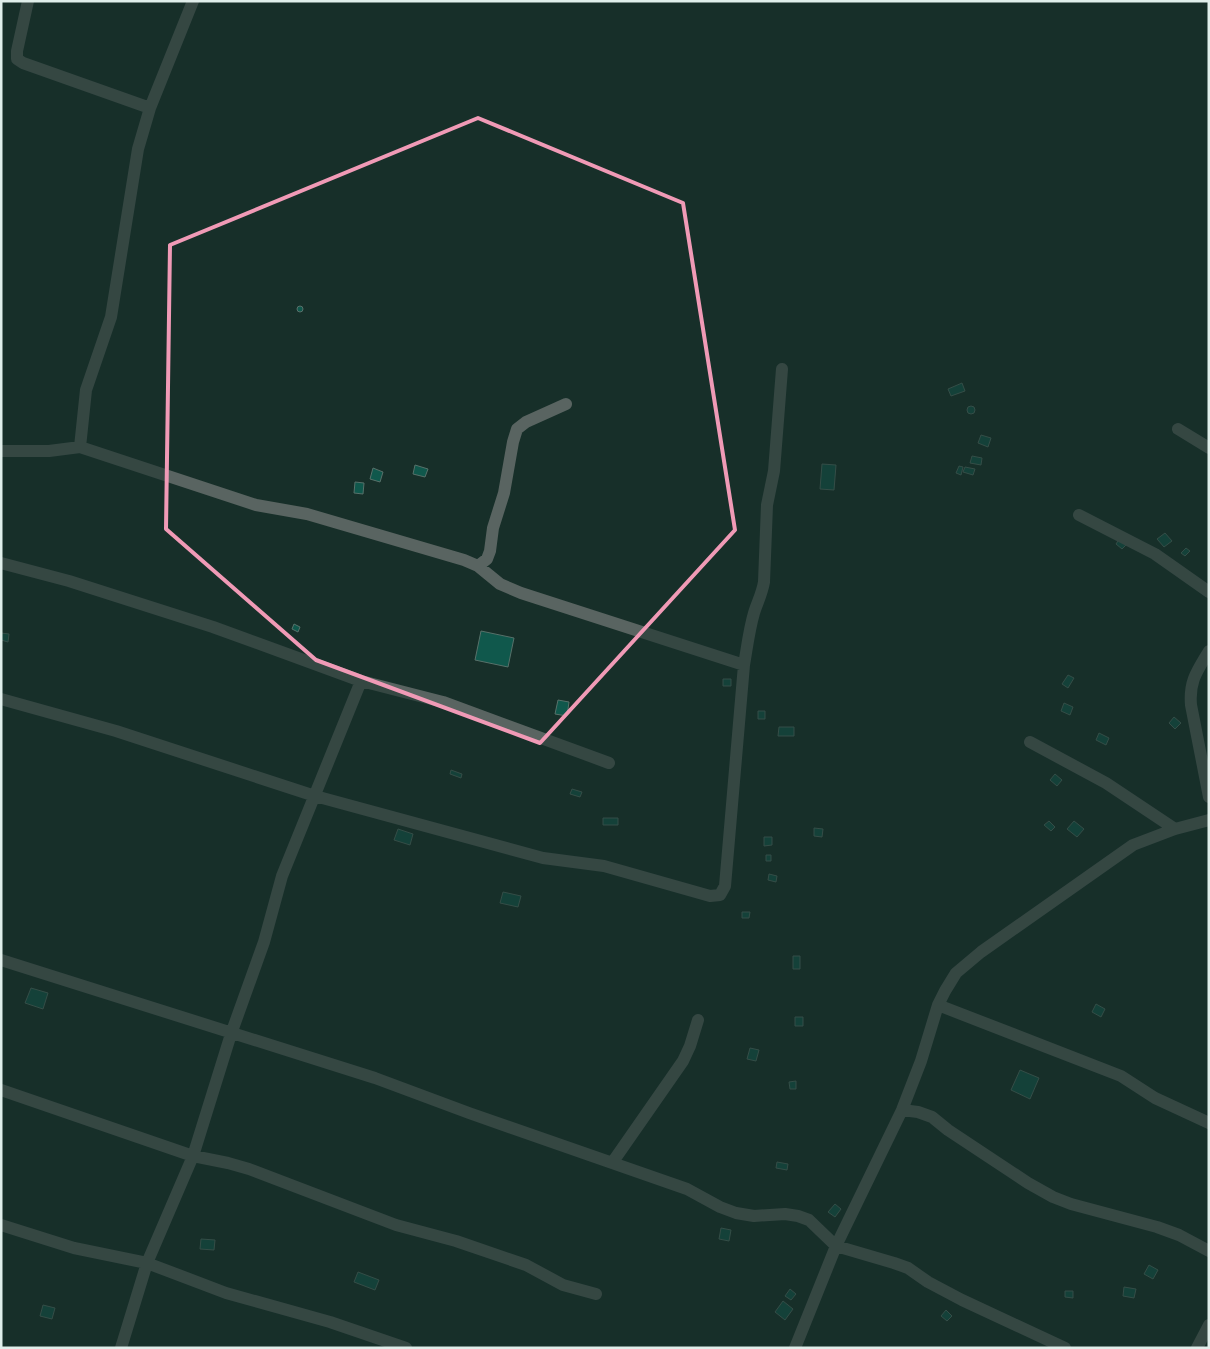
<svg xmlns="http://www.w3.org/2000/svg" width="1210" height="1349" font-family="'Alegreya Sans',sans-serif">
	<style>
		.building { fill: #10584c; stroke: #57716a }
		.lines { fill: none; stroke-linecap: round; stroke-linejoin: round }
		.street { stroke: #596461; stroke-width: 12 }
		.marked { fill: none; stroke: #f09ab6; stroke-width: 4; stroke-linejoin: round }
	</style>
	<rect width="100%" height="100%" fill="#172f29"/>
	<!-- building -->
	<path class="building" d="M297 309a3 3 0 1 1 6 0a3 3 0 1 1-6 0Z
		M962,383L965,391L951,396L948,389Z
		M967 410a4 4 0 1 1 8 0a4 4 0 1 1-8 0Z
		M981,435L991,438L988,447L978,443Z
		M972,456L982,458L981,465L970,463Z
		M822,464L836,465L834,490L820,489Z
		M415,465L428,469L425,477L413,474Z
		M959,466L963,467L961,475L956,473Z
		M965,467L975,469L973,475L963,472Z
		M373,468L383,472L380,482L370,479Z
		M355,482L364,483L363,494L354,493Z
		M1165,533L1172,541L1164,547L1157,539Z
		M1120,538L1127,544L1122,549L1116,544Z
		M1186,548L1190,551L1185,556L1181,553Z
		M294,624L300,627L298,632L292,629Z
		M481,631L514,638L508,667L475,660Z
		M1,633L9,634L8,642L1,640Z
		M1068,675L1074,678L1068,688L1062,684Z
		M723,679H731V686H723Z
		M558,700L569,702L567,716L555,714Z
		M1064,703L1073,707L1070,715L1061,711Z
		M758,711H765V719H758Z
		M1174,717L1181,723L1175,729L1169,723Z
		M779,727H794V736H778Z
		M1099,733L1109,738L1106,745L1096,740Z
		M451,770L462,774L461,778L450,774Z
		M1055,774L1062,780L1057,786L1050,780Z
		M572,789L582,792L580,797L570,794Z
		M603,818H618V825H603Z
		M1049,821L1055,827L1051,831L1044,825Z
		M1074,821L1084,829L1077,837L1067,829Z
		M814,828L823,829L822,837L814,836Z
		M398,829L413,834L410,845L394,840Z
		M764,837H772V845L764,846Z
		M766,855H771V861H766Z
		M769,874L777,876L776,882L768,880Z
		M503,892L521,896L518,907L500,903Z
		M742,912H750L749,918H742Z
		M793,956H800V969H793Z
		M31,988L48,993L43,1009L25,1003Z
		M1096,1004L1105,1009L1101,1017L1092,1012Z
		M795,1017H803V1026H795Z
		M750,1048L759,1050L756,1061L747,1059Z
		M1020,1070L1039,1078L1030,1099L1011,1090Z
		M796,1081V1089H790L789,1082Z
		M777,1162L788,1164L787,1170L776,1168Z
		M835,1204L841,1209L835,1217L828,1212Z
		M721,1228L731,1230L729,1241L719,1239Z
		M201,1239L215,1240L214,1250L200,1249Z
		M1149,1265L1158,1270L1153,1279L1144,1274Z
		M358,1272L379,1280L375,1290L354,1282Z
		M1124,1287L1136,1289L1134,1298L1123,1296Z
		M790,1289L796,1294L791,1300L785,1296Z
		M1065,1291H1073V1298L1065,1297Z
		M783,1301L793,1309L785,1320L775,1312Z
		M43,1305L55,1308L52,1319L40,1316Z
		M946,1310L952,1316L947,1321L941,1316Z"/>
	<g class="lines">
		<!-- street -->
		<path class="street" d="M28,1L17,51V59L23,63L150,108
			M1178,429L1209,448
			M80,447L86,390L111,317L138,149L150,108L193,1
			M1,451H49L80,447L256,505L307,514L464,560L478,566L500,584L521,593L744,665
			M1079,515L1155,554L1209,592
			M1,563L69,581L213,627L361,681L443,702L609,763
			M478,566L487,559L490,551L493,528L504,493L513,442L517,429L526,422L566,404
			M1209,651C1197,671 1189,681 1191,705L1209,797
			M1,699L116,731L315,796L543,858L604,866L710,896L720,895L725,886L744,665C747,648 749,630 754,613C757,603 762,594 764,582L767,505L774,471L782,369
			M1030,742L1106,783L1175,829
			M1,960L375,1078L469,1113L687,1189L720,1207L736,1213L754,1216L785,1214L798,1216L809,1220L836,1246L894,1263L908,1268L928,1282L962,1300L1065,1348
			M938,1005L1121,1076L1155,1098L1209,1123
			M1,1090L193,1156L228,1163L249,1169L396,1225L456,1241L526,1265L563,1285L596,1294
			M902,1110L918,1112L932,1117L948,1130L1028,1183L1053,1197L1071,1204L1157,1227L1179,1235L1209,1251
			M612,1163L683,1061L690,1046L698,1020
			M1,1225L74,1248L147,1263L226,1293L330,1322L406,1348
			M121,1348L147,1263L193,1156L231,1034L264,942L282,876L361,681
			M795,1348L836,1246L902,1110L921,1061L938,1005L945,991L956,973L981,952L1133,845L1175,829L1209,820
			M1197,1348L1209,1325"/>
	</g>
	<!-- marked area -->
	<path d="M0 0H1210V1349H0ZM478,118L683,203L735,530L540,743L316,660L166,529L170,245Z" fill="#172f29" fill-opacity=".55" fill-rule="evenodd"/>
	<path class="marked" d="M478,118L683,203L735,530L540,743L316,660L166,529L170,245Z"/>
	<!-- border -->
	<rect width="1210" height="1349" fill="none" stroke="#e0eeea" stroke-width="5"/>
</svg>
